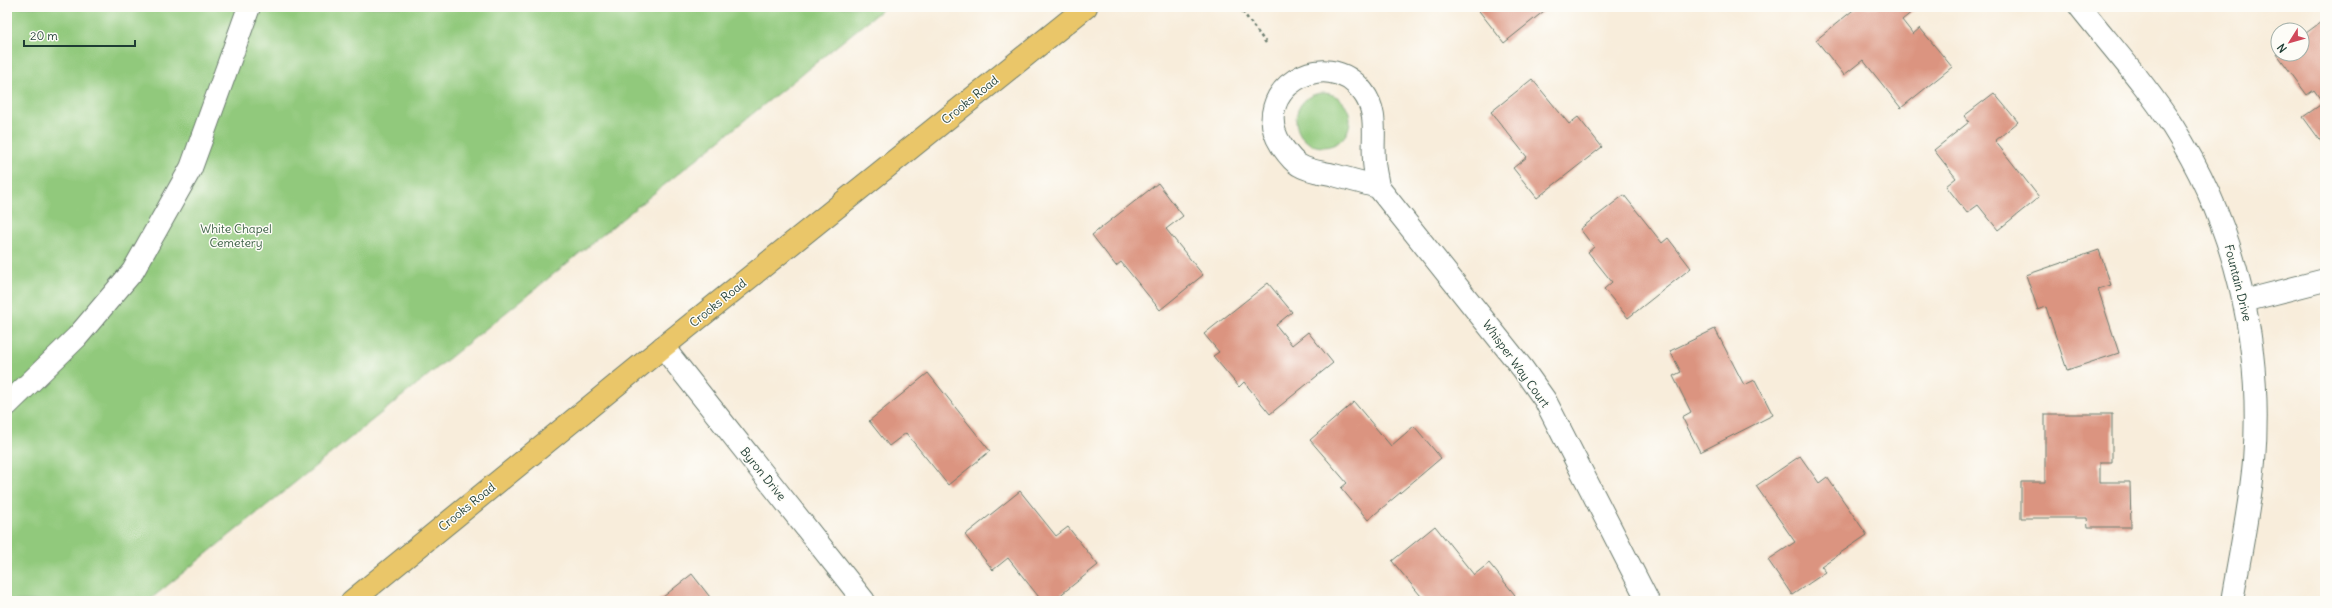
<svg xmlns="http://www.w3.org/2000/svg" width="2332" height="608" font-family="Delius,sans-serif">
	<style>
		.green { fill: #91c97b; stroke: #588358 }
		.building { fill: #db9480 }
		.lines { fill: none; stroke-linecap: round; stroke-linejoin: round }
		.minor-casing { stroke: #6b7b6e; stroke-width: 24 }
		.major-casing { stroke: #6b7b6e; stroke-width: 24 }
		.path { stroke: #6b7b6e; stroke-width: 2.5; stroke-dasharray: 3 3; stroke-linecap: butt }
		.minor { stroke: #fff; stroke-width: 22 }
		.major { stroke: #eac669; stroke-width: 22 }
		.labels { text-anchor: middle; stroke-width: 3; stroke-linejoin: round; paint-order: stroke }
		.street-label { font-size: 12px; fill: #1f3d34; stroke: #fdfcf7 }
		.park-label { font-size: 12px; fill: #3c6046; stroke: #fdfcf7 }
	</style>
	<rect width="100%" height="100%" fill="#fdfcf7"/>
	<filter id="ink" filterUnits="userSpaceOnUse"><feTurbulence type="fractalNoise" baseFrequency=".025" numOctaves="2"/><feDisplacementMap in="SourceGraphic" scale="8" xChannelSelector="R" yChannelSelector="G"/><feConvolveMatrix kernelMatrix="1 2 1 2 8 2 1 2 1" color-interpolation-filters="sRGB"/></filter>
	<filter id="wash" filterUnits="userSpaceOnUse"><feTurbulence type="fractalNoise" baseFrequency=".012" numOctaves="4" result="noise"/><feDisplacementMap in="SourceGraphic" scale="16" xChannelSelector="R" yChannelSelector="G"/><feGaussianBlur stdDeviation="0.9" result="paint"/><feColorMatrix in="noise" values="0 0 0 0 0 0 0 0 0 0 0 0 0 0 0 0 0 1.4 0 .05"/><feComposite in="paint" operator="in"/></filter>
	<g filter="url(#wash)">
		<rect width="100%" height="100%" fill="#f8eddb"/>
		<!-- green -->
		<path class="green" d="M7,7H885L148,601H7Z
			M1296 120a27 27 0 1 1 54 0a27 27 0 1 1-54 0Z"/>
		<g id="blocks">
			<!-- building -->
			<path class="building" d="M1476,7H1541L1544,11L1504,43Z
				M1857,7H1918L1902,20L1913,34L1920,28L1952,67L1901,108L1863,60L1844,75L1816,40Z
				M2325,19V147L2303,117L2323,103L2314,90L2307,95L2277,54H2302V36Z
				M1532,79L1569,124L1578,117L1602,147L1537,198L1513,168L1527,157L1491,112Z
				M1994,93L2018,122L1995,141L2039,197L1998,230L1978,205L1967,213L1946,186L1956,178L1934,150L1969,122L1964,116Z
				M1158,183L1183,216L1166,229L1203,275L1160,310L1121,262L1116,266L1092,235Z
				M1624,195L1662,243L1668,238L1691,268L1628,318L1604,289L1612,282L1588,252L1594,247L1580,229Z
				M2099,250L2111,285L2098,289L2119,353L2067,370L2046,307L2038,310L2026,275Z
				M1268,283L1292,312L1276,325L1292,345L1308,332L1333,363L1270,414L1244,382L1239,387L1213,356L1219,352L1204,334Z
				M1715,329L1744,385L1755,380L1773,415L1700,452L1682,417L1691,412L1673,376L1681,372L1670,351Z
				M928,373L990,451L948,485L906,433L889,446L869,421Z
				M1354,402L1391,446L1414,426L1441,458L1368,520L1341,488L1347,483L1310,440Z
				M2045,414H2112V462H2100V482H2130L2131,527H2088L2087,518H2021V482H2045Z
				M1800,456L1819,483L1827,477L1867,535L1821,566L1826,572L1792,595L1768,560L1795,542L1756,486Z
				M1020,491L1056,536L1068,527L1098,565L1053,601H1042L1008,558L993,570L965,535Z
				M1435,526L1474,575L1489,563L1515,595L1508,601H1425L1392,561Z
				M692,574L713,601H658L678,585Z"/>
		</g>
	</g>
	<g filter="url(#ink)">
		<use href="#blocks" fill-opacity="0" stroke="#6b7b6e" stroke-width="1"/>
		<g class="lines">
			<!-- minor casing -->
			<g class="minor-casing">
				<path id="minor" d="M2080,7C2111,46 2147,86 2173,127C2236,226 2263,344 2254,461C2250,508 2240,554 2232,601
					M1378,187C1364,183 1349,179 1334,175C1323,172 1310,172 1299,165C1292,161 1286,152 1281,145C1247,92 1326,42 1363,92C1379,113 1372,136 1374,160C1374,169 1377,178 1378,187L1523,369L1545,400L1648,601
					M2244,301L2325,280
					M663,347L864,601
					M7,405L77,337L133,271L191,168L249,7"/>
			</g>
			<!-- major casing -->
			<g class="major-casing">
				<path id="major" d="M352,601L663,347L1086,7"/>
			</g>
			<!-- path -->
			<path class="path" d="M1239,7L1266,43"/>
			<!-- minor -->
			<use href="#minor" class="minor"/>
			<!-- major -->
			<use href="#major" class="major"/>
		</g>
	</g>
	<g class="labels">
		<!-- street labels -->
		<g class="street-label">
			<text transform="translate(970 100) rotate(-39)" y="4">Crooks Road</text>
			<text transform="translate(2238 283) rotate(76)" y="4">Fountain Drive</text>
			<text transform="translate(718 303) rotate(-39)" y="4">Crooks Road</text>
			<text transform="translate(1516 364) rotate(54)" y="4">Whisper Way Court</text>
			<text transform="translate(763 474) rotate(51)" y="4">Byron Drive</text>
			<text transform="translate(467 507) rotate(-39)" y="4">Crooks Road</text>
		</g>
		<!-- park labels -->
		<g class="park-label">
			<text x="236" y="233">White Chapel<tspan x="236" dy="14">Cemetery</tspan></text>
		</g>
	</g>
	<!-- margin -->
	<rect width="2332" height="608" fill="none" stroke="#fdfcf7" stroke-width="24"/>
	<!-- north arrow -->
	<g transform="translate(2290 42) rotate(233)"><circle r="19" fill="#fdfcf7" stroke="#a4b0a9"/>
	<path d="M0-3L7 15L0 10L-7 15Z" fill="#d1495b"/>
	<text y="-6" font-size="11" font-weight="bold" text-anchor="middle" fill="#1f3d34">N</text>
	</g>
	<!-- scale -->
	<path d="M24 40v6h111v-6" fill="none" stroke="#1f3d34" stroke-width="2"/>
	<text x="30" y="40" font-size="12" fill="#1f3d34" stroke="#fdfcf7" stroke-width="3" paint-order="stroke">20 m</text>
</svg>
